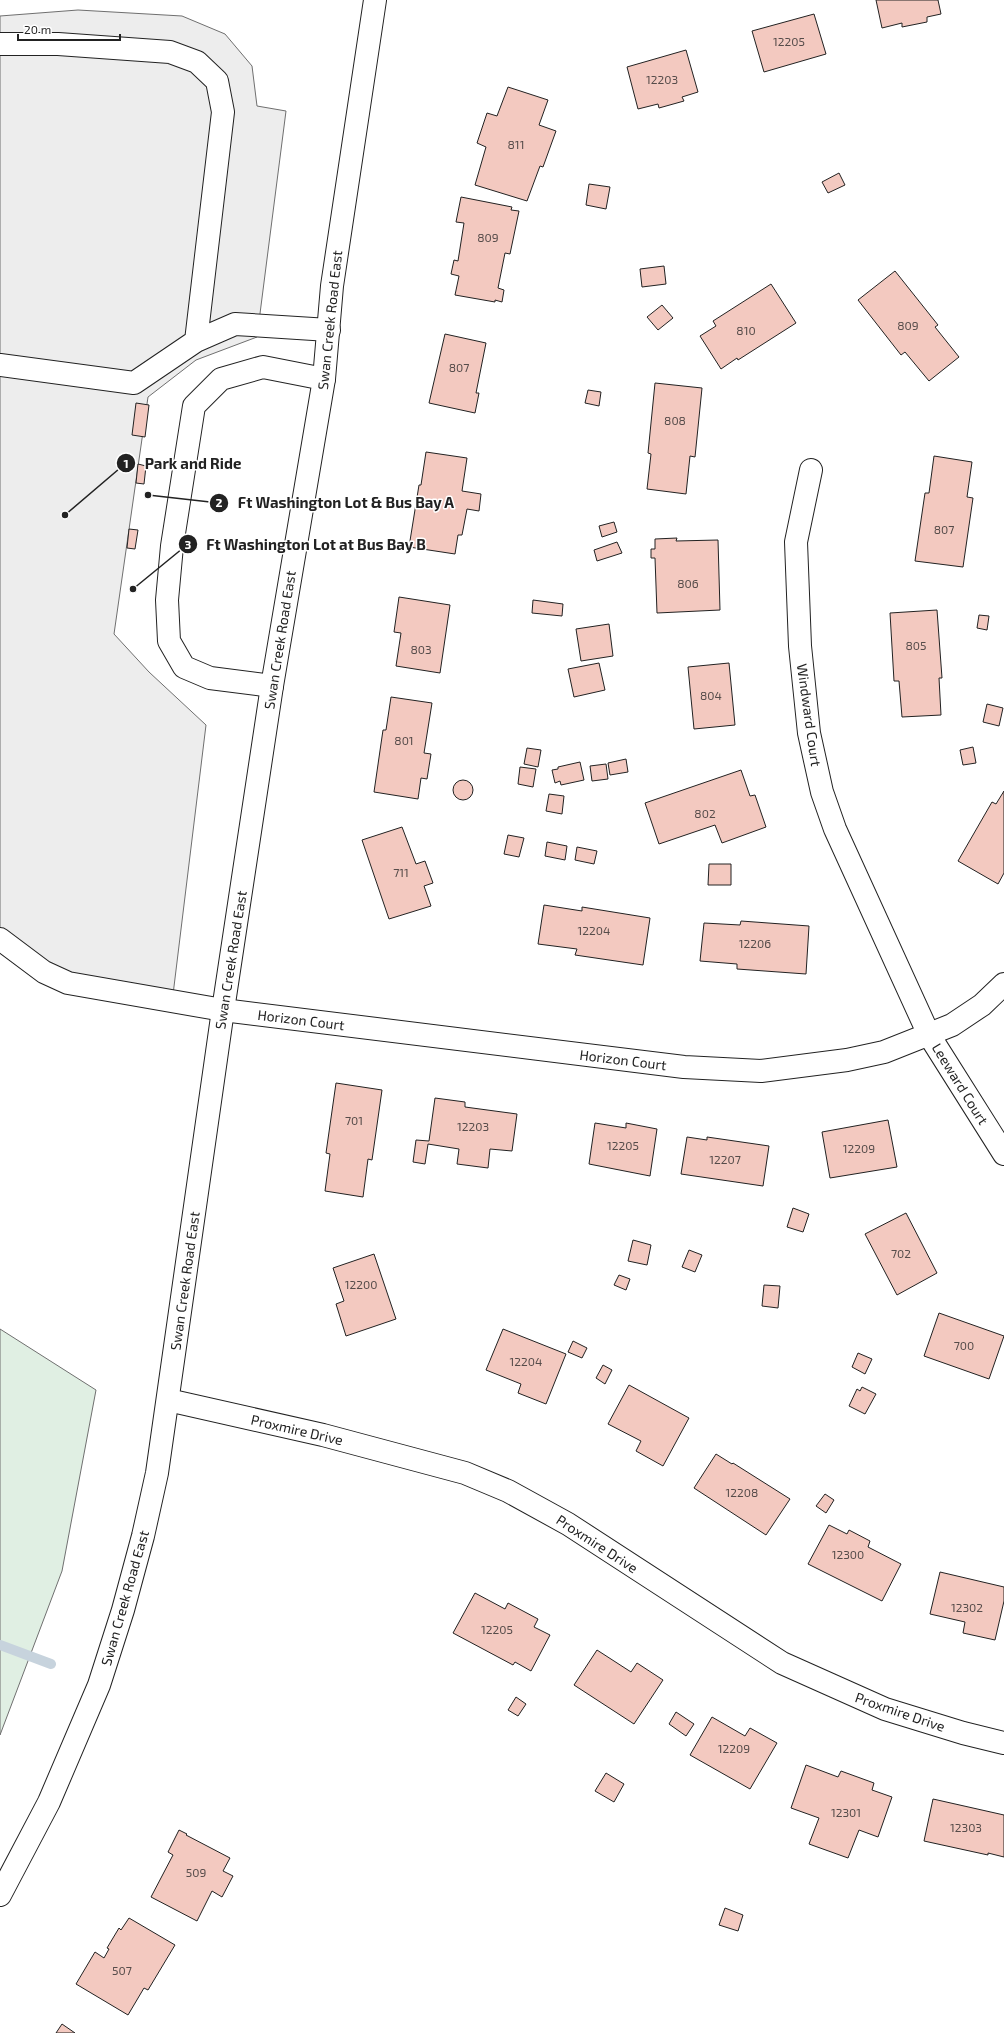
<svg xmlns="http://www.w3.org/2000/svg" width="1004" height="2033" font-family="'Exo 2',sans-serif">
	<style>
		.green { fill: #e0efe3; stroke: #6f6f6f }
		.parking { fill: #ededed; stroke: #6f6f6f }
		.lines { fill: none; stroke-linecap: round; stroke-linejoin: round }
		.stream { stroke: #c7d3dd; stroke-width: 10 }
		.building { fill: #f3c9c0; stroke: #222 }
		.minor-casing { stroke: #222; stroke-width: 24 }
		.major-casing { stroke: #222; stroke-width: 24 }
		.minor { stroke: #fff; stroke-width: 22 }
		.major { stroke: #fff; stroke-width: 22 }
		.labels { text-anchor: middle; stroke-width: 3; stroke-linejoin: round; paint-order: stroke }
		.number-label { font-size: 12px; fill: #564c4a }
		.street-label { font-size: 14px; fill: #222; stroke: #fff }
		.leader { fill: none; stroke: #222; stroke-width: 1.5 }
		.callout-dot { fill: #222; stroke: #fff; stroke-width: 1.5 }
		.mark-label { font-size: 12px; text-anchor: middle; font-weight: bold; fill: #fff }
		.callout-label { font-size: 15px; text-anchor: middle; font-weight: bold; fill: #222; stroke: #fff; stroke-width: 3; stroke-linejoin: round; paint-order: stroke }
	</style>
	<rect width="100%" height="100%" fill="#fff"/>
	<!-- green -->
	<path class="green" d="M0,1329L96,1390L62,1571L0,1735Z"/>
	<!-- parking -->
	<path class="parking" d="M78,10L182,16L225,34L252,66L257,106L286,111L257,337L196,360L148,397L114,634L149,672L206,725L171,1011L66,992L0,943V16Z"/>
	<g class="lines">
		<!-- stream -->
		<path class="stream" d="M0,1645L51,1664"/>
	</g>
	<!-- building -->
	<path class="building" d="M876,0H938L941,14L927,17V22L902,27V23L882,28Z
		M814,14L826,54L764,72L752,31Z
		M686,50L698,92L682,97L684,101L659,108L658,104L638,109L627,67Z
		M508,87L548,100L539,125L556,131L543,167L540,166L527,201L475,185L486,147L477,143L487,113L497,116Z
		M839,173L845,185L828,193L822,182Z
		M589,184L610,187L606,209L586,205Z
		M461,197L512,207L511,210L519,211L510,254L505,253L498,288L504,290L502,302L495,300V302L455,295L459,276L451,274L454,260L458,261L464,223L456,222Z
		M664,266L666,284L642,287L640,269Z
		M895,271L938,325L935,327L959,357L929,381L905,352L901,355L858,300Z
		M771,284L796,323L738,360L737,358L721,369L700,336L716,326L713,321Z
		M662,305L673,318L658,330L647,317Z
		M445,334L486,343L476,393H479L475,413L429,403Z
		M655,383L702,388L695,457L690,456L686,494L647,489L651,454L648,453Z
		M588,390L601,392L599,406L585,403Z
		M136,403L149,405L145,437L132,435Z
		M426,452L467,458L462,491L481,494L479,511L467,509L462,535H458L455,554L409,547L419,485H421Z
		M934,456L972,462L967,497L973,498L963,567L915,561L925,493H929Z
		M138,464L146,466L144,484L136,483Z
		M614,522L617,532L602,537L599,526Z
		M129,529L138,530L135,549L127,548Z
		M677,538L676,541L718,540L720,610L657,613L655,558H651V549H655V539Z
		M617,542L622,553L597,561L594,550Z
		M399,597L450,605L440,673L396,666L401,633L394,632Z
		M533,600L563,604L562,616L532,613Z
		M937,610L942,678H939L941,715L902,717L899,681H894L890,613Z
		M979,615L989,616L987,630L977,628Z
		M609,624L613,656L581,661L576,629Z
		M599,663L605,690L574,697L568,669Z
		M729,663L735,725L694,729L688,667Z
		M391,697L432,703L424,753L431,754L427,779L421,778L418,799L374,792L383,730H386Z
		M987,704L1003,708L999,726L983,722Z
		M973,747L976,763L963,765L960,750Z
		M527,748L541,750L538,767L524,764Z
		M626,759L628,772L610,775L608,763Z
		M580,762L584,780L561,785L560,781L555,783L552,770L558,769V767Z
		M606,764L608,779L592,781L590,766Z
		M520,767L536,769L533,787L518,784Z
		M741,770L750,796L755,795L766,827L722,843L715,825L659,844L645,803Z
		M453 790a10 10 0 1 1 20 0a10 10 0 1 1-20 0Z
		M1004,791V873L998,884L958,861L992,802L996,804Z
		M549,794L564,796L562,814L546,811Z
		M402,827L416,864L425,861L433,883L424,886L431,906L389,919L362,840Z
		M508,835L524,838L519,857L504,854Z
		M547,842L567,846L565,860L545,856Z
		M577,847L597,851L594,864L575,860Z
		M709,864H731V885H708Z
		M544,905L582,911V907L650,918L643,965L575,955L577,949L538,944Z
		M741,921L809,926L806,974L737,969V964L700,961L704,923L740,925Z
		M336,1083L382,1090L372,1160L368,1159L363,1197L325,1191L330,1154L326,1153Z
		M435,1098L465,1102V1107L517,1114L512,1151L490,1149L488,1168L457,1164L459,1149L428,1144L425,1164L413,1162L416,1140L429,1141Z
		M888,1120L897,1167L830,1178L822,1132Z
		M595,1123L626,1128V1123L657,1129L650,1176L589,1164Z
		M687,1137L707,1140V1137L769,1146L763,1186L681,1174Z
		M793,1208L809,1214L803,1232L787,1227Z
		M906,1213L937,1273L897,1295L865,1234Z
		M633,1240L651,1245L647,1265L628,1261Z
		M689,1250L702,1255L695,1272L682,1267Z
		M374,1254L396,1319L346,1336L336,1304L344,1301L333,1268Z
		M619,1275L630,1279L626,1290L614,1285Z
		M764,1285L780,1286L778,1308L762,1306Z
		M939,1313L1004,1336L989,1379L924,1356Z
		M503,1329L566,1354L546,1404L518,1393L521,1384L486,1370Z
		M573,1341L587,1348L582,1358L568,1352Z
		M858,1353L872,1359L865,1374L852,1367Z
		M603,1365L612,1370L605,1384L596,1378Z
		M629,1385L689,1418L663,1466L636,1451L641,1441L608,1424Z
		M862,1387L876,1394L865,1414L849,1406L857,1389L860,1391Z
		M716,1454L732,1464L733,1463L790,1499L766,1535L694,1488Z
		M825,1494L834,1500L826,1513L816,1506Z
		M829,1525L847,1534L849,1530L870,1541L868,1547L901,1564L882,1601L808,1564Z
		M940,1572L1004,1587V1601L995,1640L963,1633L965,1622L930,1614Z
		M475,1593L505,1609L508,1603L538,1619L534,1627L550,1635L531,1671L515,1662L513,1665L453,1633Z
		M597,1650L631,1672L637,1663L663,1680L634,1724L574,1685Z
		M516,1697L526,1704L518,1716L508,1710Z
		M676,1712L694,1724L686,1736L669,1724Z
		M712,1717L745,1736L750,1728L777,1743L750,1789L690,1755Z
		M806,1765L838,1777L841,1771L874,1783L872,1790L892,1797L878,1837L859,1830L848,1858L809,1844L819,1818L791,1808Z
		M606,1773L624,1784L614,1802L595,1791Z
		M933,1799L1004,1815V1857L988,1853V1855L924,1841Z
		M179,1830L187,1834L186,1835L230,1858L223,1871L233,1876L222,1897L212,1891L197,1921L151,1897L173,1855L168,1852Z
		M725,1908L743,1915L738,1931L719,1925Z
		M129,1918L175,1945L148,1990L144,1988L128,2015L76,1984L95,1952L104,1958L109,1949L107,1948L119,1928L121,1930Z
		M62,2024L75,2033H56Z"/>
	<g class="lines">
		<!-- minor casing -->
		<g class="minor-casing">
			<path id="minor" d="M0,44H58L170,52L197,62L217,81L223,112L196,341
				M0,365L134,383L196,341L235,324L329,330
				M811,470L796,542L800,646L809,733L822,792L835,829L929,1035L1004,1154
				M272,686L210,678L184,667L169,641L167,600L172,546L194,406L221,379L263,367L324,379
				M0,939L44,972L68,983L223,1010L684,1067L761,1071L847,1060L884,1052L952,1025L982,1005L1004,984
				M168,1400L323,1435L465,1473L508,1491L568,1524L782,1663L885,1709L963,1733L1004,1743"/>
		</g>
		<!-- major casing -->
		<g class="major-casing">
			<path id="major" d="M0,1895L49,1802L99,1685L123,1610L143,1536L157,1473L223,1010L272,686L324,379L332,286L375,0"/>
		</g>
		<!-- minor -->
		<use href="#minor" class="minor"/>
		<!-- major -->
		<use href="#major" class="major"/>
	</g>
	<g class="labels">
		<!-- number labels -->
		<g class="number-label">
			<text x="789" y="46">12205</text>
			<text x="662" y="84">12203</text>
			<text x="516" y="149">811</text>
			<text x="488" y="242">809</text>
			<text x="908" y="330">809</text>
			<text x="746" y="335">810</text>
			<text x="459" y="372">807</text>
			<text x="675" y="425">808</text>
			<text x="944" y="534">807</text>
			<text x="688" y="588">806</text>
			<text x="916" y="650">805</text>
			<text x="421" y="654">803</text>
			<text x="711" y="700">804</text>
			<text x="404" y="745">801</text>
			<text x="705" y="818">802</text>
			<text x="401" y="877">711</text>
			<text x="594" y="935">12204</text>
			<text x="755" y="948">12206</text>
			<text x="354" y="1125">701</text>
			<text x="473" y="1131">12203</text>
			<text x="623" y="1150">12205</text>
			<text x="859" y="1153">12209</text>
			<text x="725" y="1164">12207</text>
			<text x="901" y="1258">702</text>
			<text x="361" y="1289">12200</text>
			<text x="964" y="1350">700</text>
			<text x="526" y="1366">12204</text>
			<text x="742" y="1497">12208</text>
			<text x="848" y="1559">12300</text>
			<text x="967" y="1612">12302</text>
			<text x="497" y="1634">12205</text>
			<text x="734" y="1753">12209</text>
			<text x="846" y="1817">12301</text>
			<text x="966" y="1832">12303</text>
			<text x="196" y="1877">509</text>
			<text x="122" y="1975">507</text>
		</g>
		<!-- street labels -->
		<g class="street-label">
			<text transform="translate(330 320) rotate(-84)" y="5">Swan Creek Road East</text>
			<text transform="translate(280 640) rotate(-81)" y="5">Swan Creek Road East</text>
			<text transform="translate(809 715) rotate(82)" y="5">Windward Court</text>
			<text transform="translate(231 960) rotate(-81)" y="5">Swan Creek Road East</text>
			<text transform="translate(301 1020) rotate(7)" y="5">Horizon Court</text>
			<text transform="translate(623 1060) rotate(7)" y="5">Horizon Court</text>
			<text transform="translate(960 1084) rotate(58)" y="5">Leeward Court</text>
			<text transform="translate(185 1281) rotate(-82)" y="5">Swan Creek Road East</text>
			<text transform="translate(297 1430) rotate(13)" y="5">Proxmire Drive</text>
			<text transform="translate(597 1544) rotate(33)" y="5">Proxmire Drive</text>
			<text transform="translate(125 1598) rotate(-74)" y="5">Swan Creek Road East</text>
			<text transform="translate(900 1712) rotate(19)" y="5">Proxmire Drive</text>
		</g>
	</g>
	<!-- callouts -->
	<path class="leader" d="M65 515L126 463M148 495L219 503M133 589L188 544"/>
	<g class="callout-dot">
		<circle cx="65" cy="515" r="4"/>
		<circle cx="148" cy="495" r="4"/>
		<circle cx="133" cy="589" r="4"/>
		<circle cx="126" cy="463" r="10"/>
		<circle cx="219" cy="503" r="10"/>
		<circle cx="188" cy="544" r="10"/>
	</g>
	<g class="mark-label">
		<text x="126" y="468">1</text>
		<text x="219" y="507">2</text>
		<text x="188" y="549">3</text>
	</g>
	<g class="callout-label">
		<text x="193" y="469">Park and Ride</text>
		<text x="346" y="508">Ft Washington Lot &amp; Bus Bay A</text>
		<text x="316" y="550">Ft Washington Lot at Bus Bay B</text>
	</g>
	<!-- scale -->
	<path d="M18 34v6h102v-6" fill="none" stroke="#222222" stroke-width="2"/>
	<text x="24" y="34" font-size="12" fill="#222222" stroke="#ffffff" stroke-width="3" paint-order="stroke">20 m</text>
</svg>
